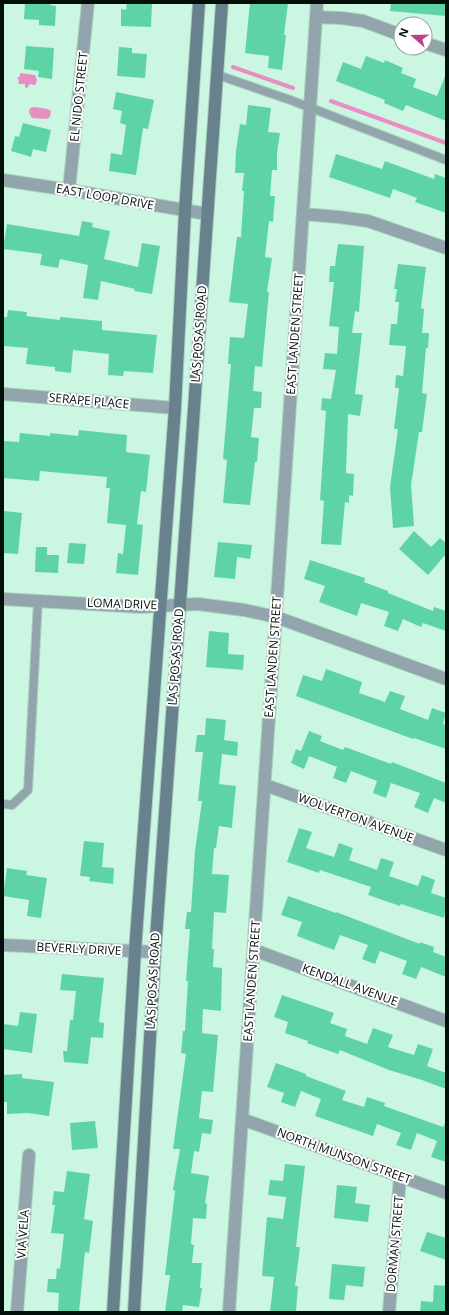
<svg xmlns="http://www.w3.org/2000/svg" width="449" height="1315" font-family="'Open Sans',sans-serif">
	<style>
		.water { fill: #e88ec2 }
		.lines { fill: none; stroke-linecap: round; stroke-linejoin: round }
		.stream { stroke: #e88ec2; stroke-width: 4 }
		.building { fill: #5ed4a6 }
		.service-casing { stroke: #abd1bf; stroke-width: 10 }
		.minor-casing { stroke: #abd1bf; stroke-width: 14 }
		.secondary-casing { stroke: #abd1bf; stroke-width: 14 }
		.service { stroke: #92a4ac; stroke-width: 8 }
		.minor { stroke: #92a4ac; stroke-width: 12 }
		.secondary { stroke: #68828d; stroke-width: 12 }
		.labels { text-anchor: middle; stroke-width: 4; stroke-linejoin: round; paint-order: stroke }
		.street-label { font-size: 12px; fill: #03100a; stroke: #fff }
	</style>
	<rect width="100%" height="100%" fill="#cbf6e2"/>
	<!-- water -->
	<path class="water" d="M20,73L35,75L37,80L35,85L30,84L27,88L25,87V84H18L19,80L17,78L20,76Z
		M34,107L48,109L51,111L50,117L47,119L32,118L29,112L30,108Z"/>
	<g class="lines">
		<!-- stream -->
		<path class="stream" d="M233,67L293,88
			M331,101L446,143"/>
	</g>
	<!-- building -->
	<path class="building" d="M25,3H50V5L56,6L55,26L39,25V20L24,19Z
		M127,3H152L151,27L121,26V9L126,10Z
		M250,3H288L284,35H286L282,70L268,68L269,56L245,53Z
		M391,3H446V16L390,11Z
		M26,46L54,48L52,79L38,77L39,71L24,69Z
		M119,47L132,48V53L147,54L145,78L117,76Z
		M366,56L384,63L385,60L403,68L401,73L416,79L413,87L437,96L446,74V121L406,105L403,111L384,103L385,100L336,81L343,62L361,69Z
		M116,92L154,100L148,129L143,128L136,175L109,171L111,153L122,155L126,125L120,123L122,111L113,109Z
		M248,105L271,108L268,132L280,133L277,153V170H272L270,196H275L273,222L269,221L265,257L272,258L267,292H269L262,367L255,366L253,391L262,392L261,408H254L251,437L259,438L257,462H255L250,505L223,503L227,460L223,459L231,364H228L230,337L244,338L248,304L229,302L237,237H241L244,191H242L244,173H235L236,151L240,124L246,125Z
		M23,123L51,130L46,152L33,149L31,157L11,151L15,136L19,137Z
		M336,154L382,169L385,161L434,179L435,174L446,178V213L415,202L417,198L393,189L390,198L329,177Z
		M82,221L93,223L92,227L110,231L104,259L138,267L142,243L160,246L152,294L134,291L135,289L101,281L98,300L83,298L88,265L60,259L58,268L40,265L42,254L3,249L7,224L79,236Z
		M338,244L364,246L359,312L355,311L352,333H362L355,394L363,395L360,416L348,414L346,473L354,474L353,496L349,495V503L345,502L341,545L321,544L324,501L320,500L326,411L321,410L322,398L331,399L336,370L323,369L325,353L337,354L339,327L329,326L334,282H329L330,266H335Z
		M398,264L426,267L421,308L424,309L422,333H429L428,348H426L422,393L427,394L422,432H419L411,485L414,526L393,528L390,487L398,429H394L399,388H395L396,375L403,376L406,346L389,345L391,324H397L399,302H395L397,289H394Z
		M8,310L27,312L26,316L60,320V317L102,321V330L157,335L153,373L124,371L123,376L108,375L109,354L73,350L71,373L55,371V367L26,364L28,348L3,346V317H7Z
		M79,430L127,435L126,452L150,455L146,492L141,491L137,524L143,525L138,575L116,573L118,553L123,554L126,525L107,523L110,488H106L107,477L40,471L39,481L3,478V441L19,442L20,433L50,436V433L78,436Z
		M4,511L22,513L18,554L3,553Z
		M414,531L431,547L440,538L446,543V554L428,575L399,549Z
		M218,542L252,545L250,559L237,557L235,579L214,577Z
		M69,543L86,544L84,564L67,563Z
		M36,547H47V555H59L58,573L35,572Z
		M310,560L365,578L364,582L388,591V593L433,611L434,607L446,611V631L423,623L421,627L403,619L398,631L384,626L389,612L361,603L357,616L319,602L325,586L304,579Z
		M209,631L229,633L228,654L244,655L243,670L206,667Z
		M326,669L362,682L359,693L385,702L390,691L405,696L400,709L428,720L432,708L446,713L443,724L446,725V749L414,738L413,739L296,696L303,675L322,681Z
		M206,718L226,720L224,740L238,742L237,756L222,754L219,784L236,786L233,815L232,828L219,826L216,848H214L212,874L229,875L226,913L214,912L212,949H214L213,967L222,968L221,1011L203,1009L202,1033L218,1035L213,1092L202,1091L199,1118L213,1120L211,1134L202,1133L199,1152L194,1151L191,1173L209,1176L205,1203L207,1204L206,1219L193,1218L191,1244L194,1245L192,1263H202L200,1288H202L199,1307L183,1305L182,1312H165L170,1275H165L175,1191L173,1190L180,1149H173L186,1054L181,1053L183,1031H185L188,981H186L190,929H185L187,912H191L195,851L202,801H198L203,752H195L197,735H205Z
		M309,731L322,736L320,741L343,750L345,747L391,764L392,762L446,783V803L434,798L428,813L414,807L420,793L391,783L386,798L373,793L377,781L351,771L346,783L333,778L337,767L309,756L304,769L291,763L296,749L301,751Z
		M299,828L312,832L306,848L334,857L339,843L353,848L349,860L377,870L381,858L394,862L389,876L418,886L422,875L435,880L431,893L446,898V910L444,918L401,904L400,906L368,895L371,887L320,870L319,873L287,862Z
		M84,841L104,843L102,867L114,868L113,884L89,881L90,877L80,876Z
		M7,868L27,871L26,875L47,878L41,918L27,916L29,900L3,896Z
		M288,896L336,913V912L420,944V942L434,947L433,952L446,957V977L421,967L416,979L402,974L407,961L380,951L375,964L362,959L368,945L340,935L334,950L297,936L302,922L281,915Z
		M62,974L104,978L99,1022L104,1023L103,1038L91,1037L88,1064L64,1062L63,1051H67L70,1020H73L76,991L60,990Z
		M282,995L334,1013L330,1023L347,1029L345,1036L367,1044L373,1028L393,1035L388,1047L414,1055L418,1044L433,1049L427,1066L446,1073V1089L422,1080L389,1070L340,1050L338,1054L307,1043L308,1041L285,1033L288,1022L274,1017Z
		M20,1012L37,1014L32,1053L3,1049V1024L18,1026Z
		M276,1063L306,1074V1076L346,1091L342,1100L364,1107L367,1097L385,1103L384,1106L443,1127L446,1121V1162L431,1157L437,1141L417,1133L411,1150L396,1145L401,1133L377,1124L373,1136L315,1116L321,1099L301,1091L295,1107L281,1102L284,1093L267,1087Z
		M22,1074V1078L54,1082L49,1116L28,1113L7,1114V1102H3V1075Z
		M95,1121L98,1148L72,1150L70,1123Z
		M285,1164L305,1166L296,1247H300L295,1286H298L296,1312H270L274,1277L262,1276L267,1217L283,1219L286,1197L268,1195L270,1180L283,1181Z
		M67,1171L90,1174L84,1219L93,1221L89,1253L85,1252L79,1312H58L59,1293L47,1292L48,1279H56L57,1268L60,1269L64,1234L51,1233L55,1205H52L54,1191L64,1192Z
		M337,1185L357,1187L355,1203L370,1205L368,1222L334,1218Z
		M427,1232L446,1238V1260L420,1251Z
		M332,1264L365,1267L363,1287L346,1285L344,1300L329,1299Z
		M434,1285L446,1286V1312H420L421,1301L433,1302Z"/>
	<g class="lines">
		<!-- service casing -->
		<g class="service-casing">
			<path id="service" d="M218,75L293,101L446,160
				M3,804L12,805L28,790L38,600"/>
		</g>
		<!-- minor casing -->
		<g class="minor-casing">
			<path id="minor" d="M316,17L341,18L363,21L401,35
				M425,43L446,50
				M3,180L69,190L207,214
				M69,190L88,3
				M303,214L339,217L368,221L446,248
				M3,394L175,408
				M3,599L141,607L198,604L244,610L276,617L446,679
				M265,785L446,850
				M3,945L155,952
				M254,950L446,1021
				M242,1119L446,1193
				M17,1312L29,1155
				M229,1312L317,3
				M389,1312L400,1177"/>
		</g>
		<!-- secondary casing -->
		<g class="secondary-casing">
			<path id="secondary" d="M113,1312L135,951L175,408L185,211L199,3
				M134,1312L155,952L194,409L222,3"/>
		</g>
		<!-- service -->
		<use href="#service" class="service"/>
		<!-- minor -->
		<use href="#minor" class="minor"/>
		<!-- secondary -->
		<use href="#secondary" class="secondary"/>
	</g>
	<g class="labels">
		<!-- street labels -->
		<g class="street-label">
			<text transform="translate(79 97) rotate(-84)" y="4">EL NIDO STREET</text>
			<text transform="translate(105 197) rotate(10)" y="4">EAST LOOP DRIVE</text>
			<text transform="translate(199 334) rotate(-86)" y="4">LAS POSAS ROAD</text>
			<text transform="translate(295 334) rotate(-86)" y="4">EAST LANDEN STREET</text>
			<text transform="translate(89 401) rotate(5)" y="4">SERAPE PLACE</text>
			<text transform="translate(122 604) rotate(2)" y="4">LOMA DRIVE</text>
			<text transform="translate(176 657) rotate(-86)" y="4">LAS POSAS ROAD</text>
			<text transform="translate(273 657) rotate(-86)" y="4">EAST LANDEN STREET</text>
			<text transform="translate(356 818) rotate(20)" y="4">WOLVERTON AVENUE</text>
			<text transform="translate(79 949) rotate(3)" y="4">BEVERLY DRIVE</text>
			<text transform="translate(153 981) rotate(-87)" y="4">LAS POSAS ROAD</text>
			<text transform="translate(252 981) rotate(-86)" y="4">EAST LANDEN STREET</text>
			<text transform="translate(350 985) rotate(20)" y="4">KENDALL AVENUE</text>
			<text transform="translate(344 1156) rotate(20)" y="4">NORTH MUNSON STREET</text>
			<text transform="translate(23 1234) rotate(-86)" y="4">VIA VELA</text>
			<text transform="translate(395 1244) rotate(-85)" y="4">DORMAN STREET</text>
		</g>
	</g>
	<!-- border -->
	<rect width="449" height="1315" fill="none" stroke="#03100a" stroke-width="8"/>
	<!-- north arrow -->
	<g transform="translate(413 36) rotate(290)"><circle r="19" fill="#ffffff" stroke="#9a9f9d"/>
	<path d="M0-3L7 15L0 10L-7 15Z" fill="#bc4090"/>
	<text y="-6" font-size="11" font-weight="bold" text-anchor="middle" fill="#03100a">N</text>
	</g>
</svg>
